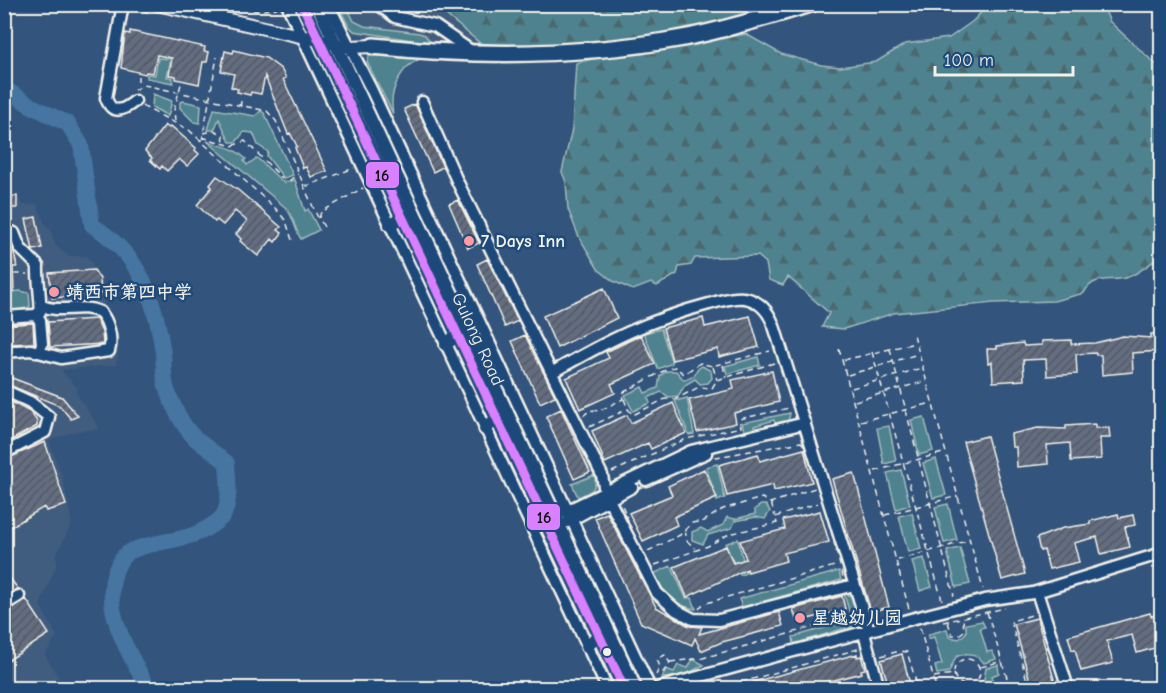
<svg xmlns="http://www.w3.org/2000/svg" width="1166" height="693" font-family="'Comic Neue','LXGW WenKai TC',sans-serif">
	<style>
		.built { fill: #415c7e }
		.grass { fill: #4e828e; stroke: #a1babb; stroke-width: 1.5 }
		.forest { fill: url(#forest-firs); stroke: #a1babb; stroke-width: 1.5 }
		.lines { fill: none; stroke-linecap: round; stroke-linejoin: round }
		.river { stroke: #4474a0; stroke-width: 16 }
		.building { fill: url(#building-hatch); stroke: #f4f1e8; stroke-width: 1.5 }
		.minor-casing { stroke: #f4f1e8; stroke-width: 15 }
		.major-casing { stroke: #f4f1e8; stroke-width: 16 }
		.highway-casing { stroke: #f4f1e8; stroke-width: 20 }
		.path { stroke: #f4f1e8; stroke-width: 1.5; stroke-dasharray: 6 4.5; stroke-linecap: butt }
		.minor { stroke: #1f4a7a; stroke-width: 10 }
		.major { stroke: #1f4a7a; stroke-width: 12 }
		.highway { stroke: #1f4a7a; stroke-width: 15 }
		.bus-1-casing { stroke: #1f4a7a; stroke-width: 14 }
		.bus-1 { stroke: #d880ff; stroke-width: 9 }
		.poi-dot { fill: #ff9aa2; stroke: #1f4a7a; stroke-width: 2 }
		.bus-dot { fill: #f4f1e8; stroke: #1f4a7a; stroke-width: 2 }
		.labels { text-anchor: middle; stroke-width: 5; stroke-linejoin: round; paint-order: stroke }
		.poi-label { font-size: 18px; font-weight: bold; fill: #f4f1e8; stroke: #1f4a7a; text-anchor: start }
		.street-label { font-size: 18px; fill: #f4f1e8; stroke: #1f4a7a }
		.line-badge { stroke: #1f4a7a; stroke-width: 2 }
		.pale-badge-label { font-size: 16px; text-anchor: middle; font-weight: bold; fill: #111 }
	</style>
	<defs>
		<pattern id="forest-firs" width="22" height="20" patternUnits="userSpaceOnUse" patternTransform="scale(1.5)"><rect width="22" height="20" fill="#4e828e"/><path d="M5 1l3.5 6h-7zM16 11l3.5 6h-7z" fill="#4c686e"/></pattern>
		<pattern id="building-hatch" width="6" height="6" patternUnits="userSpaceOnUse" patternTransform="scale(1.5)"><rect width="6" height="6" fill="#626d81"/><path d="M-1 1l2-2M0 6l6-6M5 7l2-2" fill="none" stroke="#545961"/></pattern>
	</defs>
	<rect width="100%" height="100%" fill="#33547c"/>
	<filter id="ink" filterUnits="userSpaceOnUse"><feTurbulence type="fractalNoise" baseFrequency=".0167" numOctaves="2"/><feDisplacementMap in="SourceGraphic" scale="12" xChannelSelector="R" yChannelSelector="G"/><feConvolveMatrix kernelMatrix="1 2 1 2 8 2 1 2 1" color-interpolation-filters="sRGB"/></filter>
	<g filter="url(#ink)">
		<!-- built -->
		<path class="built" d="M336,5H434L480,43L488,46L408,44L353,34Z
			M4,195H17L23,205L37,204L44,222L51,230L55,245L68,256H86L90,260L103,281L104,307L120,339L116,365L61,370L77,387V394L100,429L77,431L49,441L63,478L72,523L56,556L57,564L40,605L57,636L45,655L65,688H5Z"/>
		<!-- grass -->
		<path class="grass" d="M338,5H346L354,21L364,26L419,33L425,35L431,43L354,31L348,25Z
			M369,56L429,57C403,60 388,89 393,114L367,62Z
			M158,58L171,59L167,77L173,78V83L147,78V74L155,75Z
			M153,94L172,101L168,116L152,107Z
			M183,101L201,105L200,123L194,122L180,108V102Z
			M214,109L255,116L261,111L264,113L293,175L285,178L282,176L267,156L268,152L258,145L253,133L244,132L236,142H230L219,119L214,130H208Z
			M207,141C222,147 233,146 246,159L244,161L247,165L257,158L284,183L295,180L305,211L308,209L319,230L301,239C294,228 294,217 286,208Z
			M20,291L29,293L30,307L5,313V293Z
			M661,329L672,363L658,369L644,333Z
			M758,357L760,365L727,374L725,366Z
			M702,366L711,371L712,378L708,383L700,384L695,379L685,385L678,396L669,397L661,392L648,398L650,403L633,411L625,395L642,387L645,393L658,388L660,376L667,371H676L684,380L694,376L697,369Z
			M687,398L694,434L689,435L675,401Z
			M790,413L788,423L776,426L774,420L754,426L756,431L745,434L742,423Z
			M924,417L933,451L919,455L911,420Z
			M889,426L896,461L884,464L877,428Z
			M936,459L946,495L933,498L923,463Z
			M717,464L725,498L717,501L706,467Z
			M901,470L910,505L896,509L887,473Z
			M594,475C599,489 590,492 578,497L572,484Z
			M948,504L957,540L944,543L935,507Z
			M761,505H766L770,511L765,519L756,517L735,521L732,528L708,535L703,544L692,540V532L701,528L708,532L723,525L727,517L735,519L755,514V509Z
			M912,513L921,549L908,552L899,516Z
			M738,539L746,573L740,575L725,544Z
			M960,548L970,584L956,587L947,551Z
			M924,558L932,587L920,591L912,561Z
			M671,566L686,598H692L696,609C675,607 663,591 653,574Z
			M839,571L841,580L742,607L739,599Z
			M844,594L851,596L858,615L852,626L794,644L793,637L852,620Z
			M982,621L985,627L980,628L987,652L992,651L996,659L984,663C976,653 967,651 956,657L949,672L937,674L935,666L942,664L934,637L928,639L929,634L947,629L949,637L959,639L966,633V624Z
			M693,659L704,665L683,676L662,678L666,669L674,672L678,665L688,668Z
			M998,665L999,673L992,676L996,688H1003H973L984,679L986,668Z"/>
		<!-- forest -->
		<path class="forest" d="M1102,4L1110,22L1161,69V257C1148,263 1139,275 1125,278C1109,282 1093,275 1084,293L1054,301L993,303L894,313L844,329L822,327L829,313L788,277L783,285L769,280L766,263L758,256L695,258L691,265L679,267L677,274L657,286L651,283L633,290L613,281L598,269L578,235L568,209L566,182L562,172L572,129L576,63L605,56L625,55L746,34L781,54L821,65L840,67L876,62L905,44L949,38L973,21L988,5Z
			M434,5H783L684,32L580,45L508,48L480,43Z"/>
		<g class="lines">
			<!-- river -->
			<path class="river" d="M4,88L30,105L68,124L81,145L92,225C141,256 155,298 163,353C164,365 163,379 167,390C173,406 182,426 195,438C205,447 217,454 227,463C228,479 231,499 224,514C220,521 206,529 198,533C177,542 152,541 131,551C123,554 118,564 115,572C102,612 130,655 148,688"/>
		</g>
		<!-- building -->
		<path class="building" d="M130,31L205,47L204,51L209,52L207,62H203L199,84L176,79V76L169,75L172,58L157,55L153,73L146,72L145,74L121,68L125,33L130,34Z
			M234,50L266,58L281,69L286,78L283,79L327,171L311,177L306,167L303,168L295,148L297,146L290,133L288,134L265,76L261,94L251,92L250,95L237,92L238,89L231,87L234,74L221,71L225,51L233,53Z
			M415,104L443,167L433,172L404,109Z
			M165,125L169,128L171,126L196,148L195,150L199,154L187,166L179,159L167,171L162,166L160,169L150,160L152,158L145,151Z
			M217,176L238,190L281,227L278,230L282,233L275,242L272,239L258,256L240,241L241,239L236,234L247,221L235,211L223,225L217,220L215,222L197,205L212,187L210,185Z
			M17,196V208H4V197Z
			M458,200L479,243L468,248L449,204Z
			M36,217L42,248L33,250L26,219Z
			M4,237L8,239L14,252L17,267H13L14,291H4V278H7Z
			M487,259L518,321L505,327L477,264Z
			M94,270L100,279L101,294L52,298L49,273Z
			M604,288L617,318L557,348L543,316Z
			M750,316L759,347L719,357L718,349L672,360L663,328L703,318L705,327Z
			M96,319L102,332L103,344L50,347L48,322Z
			M33,323L34,343L4,344V325Z
			M1161,333V351L1132,353L1133,372L1102,375L1101,355H1096V353L1076,354L1077,374L1047,376L1046,359L1023,360L1024,380L993,382L992,362L988,363L987,349H997V346L1023,343L1024,346L1042,345V341L1071,340V344L1095,343L1123,336L1151,338V334Z
			M525,335L555,396L540,403L512,341Z
			M641,335L655,364L611,384L615,393L580,409L566,378L609,358L606,352Z
			M772,371L779,402L734,413L736,423L697,432L689,400L734,389L732,380Z
			M4,375L62,397L78,416L71,419L60,406L4,383Z
			M4,398L30,412L37,421V426L4,444Z
			M673,403L686,433L651,449L648,443L605,463L592,431L627,415L631,423Z
			M561,409L590,472L574,479L546,416Z
			M1095,424V428H1109L1110,438H1100L1101,459L1071,461L1070,443L1047,445L1048,464L1017,467L1016,447H1012L1011,434L1038,428L1066,429V426Z
			M987,436L1025,574L1002,580L963,442Z
			M45,442L66,505L46,511L44,507L4,531V460Z
			M804,449L812,482L774,491L773,485L727,496L719,465L758,454L760,461Z
			M704,469L717,498L674,517L677,525L643,541L629,513L672,495L668,486Z
			M854,473L889,607L871,612L832,479Z
			M820,511L829,542L784,553L786,561L748,572L747,569L687,597L674,567L726,546L733,563L746,559L740,541L785,529L783,520Z
			M607,513L656,607L689,626L702,627L699,634L779,612L783,626L722,642L701,651L695,638L692,645L641,623L595,518Z
			M1118,514L1119,518L1133,515L1135,525L1125,527L1130,547L1101,554L1097,537L1074,543L1079,562L1049,569L1044,550L1040,551L1037,538L1063,528L1090,524V521Z
			M4,570L18,589L4,596Z
			M842,596L845,609L797,622L793,609Z
			M26,599L49,634L4,663V612Z
			M1150,613L1151,616L1160,614L1161,646L1137,653L1132,635L1107,641L1113,663L1081,671L1075,649L1072,650L1068,636Z
			M1037,618L1055,683L1032,688L1014,624Z
			M857,654V657L861,656L865,669L861,670L862,673L810,686V688H755L753,682Z
			M902,654L911,688H889L881,660Z"/>
		<g class="lines">
			<!-- minor casing -->
			<g class="minor-casing">
				<path id="minor" d="M123,4L106,98C112,116 124,110 135,101
					M287,4L607,688
					M328,4L372,91L650,688
					M378,4L395,17L435,26L474,53
					M422,102L458,183L602,475L605,492L657,593L676,610L693,619L719,620L854,585
					M4,229L14,233L20,248L38,266C37,276 42,307 40,312L35,315L4,317
					M35,315L40,320L42,344L39,352
					M4,352L31,350L61,358L109,351C113,339 108,320 100,312C81,303 61,314 42,306
					M553,372C607,341 648,320 709,304C720,301 738,295 749,299C764,304 771,316 775,329L869,631
					M4,390L30,402L49,417L45,432L4,453
					M646,480L706,453
					M562,513L691,451L805,423
					M567,522L632,487
					M1038,595L1068,688
					M4,605L19,596
					M865,637L879,688
					M658,688L911,619L985,600L1033,593L1162,553"/>
			</g>
			<!-- major casing -->
			<g class="major-casing">
				<path id="major" d="M157,4L349,47L373,46
					M302,4L624,688
					M317,4L635,688
					M390,225L401,217
					M446,345L456,335
					M478,356L488,341
					M485,429L496,419
					M587,647L598,635"/>
			</g>
			<!-- highway casing -->
			<g class="highway-casing">
				<path id="highway" d="M373,46C476,57 580,57 683,38C726,30 769,16 811,4"/>
			</g>
			<!-- path -->
			<path class="path" d="M222,4L258,11L277,8
				M132,8L148,12
				M138,76V86
				M134,90L144,85L267,111L276,121L303,183L307,186L354,168
				M142,106L189,130L276,209L286,221L292,240
				M240,107L242,97
				M175,121L174,110L181,84
				M203,133L216,131L223,135L224,141
				M202,137L232,146L245,141L282,178L289,181L298,174
				M202,141L217,57
				M303,184L318,218
				M324,227L319,218L321,212L363,188
				M4,274H28
				M914,335L983,589
				M839,349L909,609
				M890,349L954,596
				M872,352L942,600
				M844,360L915,343
				M723,365L726,378
				M713,367L717,380
				M848,375L918,354
				M852,388L922,368
				M624,399L628,409
				M855,401L926,381
				M583,416L590,410L599,411L623,399L622,393C635,387 665,368 675,367L684,374L700,363L712,366L770,351
				M861,421L932,403
				M589,427L628,409L633,415L665,399H676L699,387L712,388L717,380L774,363
				M801,442L811,453L844,581L708,618C654,611 640,548 622,505V499L639,488L711,458Z
				M875,471L946,452
				M612,472L686,439L741,427L739,419L789,408
				M771,503L775,516
				M885,515L958,496
				M685,530L687,541L695,548
				M648,551L680,535L692,523L704,521L723,509L762,498L770,503L815,488
				M898,560L970,540
				M655,565L708,546L729,534L777,523L775,517L818,503
				M1152,568L1162,565
				M699,609L703,604L838,565
				M987,612L1010,688
				M943,622L1005,608
				M948,622L952,635H959L964,631L963,619
				M920,628L936,688
				M881,656L900,651L907,652L918,688
				M954 672a13 13 0 1 1 26 0a13 13 0 1 1-26 0Z
				M670,662L703,658L848,617
				M981,667L1002,661
				M656,675L660,667L657,659L665,655L670,663L660,676
				M934,677L953,674
				M721,688L858,649
				M1029,688L1011,621L1032,615"/>
			<!-- minor -->
			<use href="#minor" class="minor"/>
			<!-- major -->
			<use href="#major" class="major"/>
			<!-- highway -->
			<use href="#highway" class="highway"/>
			<!-- bus-1 casing -->
			<g class="bus-1-casing">
				<path id="bus-1" d="M302,4L624,688"/>
			</g>
			<!-- bus-1 -->
			<use href="#bus-1" class="bus-1"/>
		</g>
	</g>
	<!-- markers -->
	<g class="poi-dot">
		<circle cx="469" cy="241" r="6"/>
		<circle cx="54" cy="292" r="6"/>
		<circle cx="800" cy="618" r="6"/>
	</g>
	<circle class="bus-dot" cx="607" cy="652" r="5"/>
	<g class="labels">
		<!-- poi labels -->
		<g class="poi-label">
			<text x="481" y="247">7 Days Inn</text>
			<text x="66" y="298">靖西市第四中学</text>
			<text x="812" y="624">星越幼儿园</text>
		</g>
		<!-- street labels -->
		<g class="street-label">
			<text transform="translate(478 339) rotate(65)" y="6">Gulong Road</text>
		</g>
	</g>
	<g class="line-badge">
		<rect x="365" y="161" width="35" height="28" rx="6" fill="#d880ff"/>
		<rect x="526" y="503" width="35" height="28" rx="6" fill="#d880ff"/>
	</g>
	<g class="pale-badge-label">
		<text x="382" y="181">16</text>
		<text x="544" y="523">16</text>
	</g>
	<!-- margin -->
	<rect width="1166" height="693" fill="none" stroke="#1f4a7a" stroke-width="24"/>
	<rect x="12" y="12" width="1142" height="669" fill="none" stroke="#f4f1e8" stroke-width="2" filter="url(#ink)"/>
	<!-- scale -->
	<path d="M935 66v9h138v-9" fill="none" stroke="#f4f1e8" stroke-width="3"/>
	<text x="944" y="66" font-size="18" fill="#f4f1e8" stroke="#1f4a7a" stroke-width="4.5" paint-order="stroke">100 m</text>
</svg>
